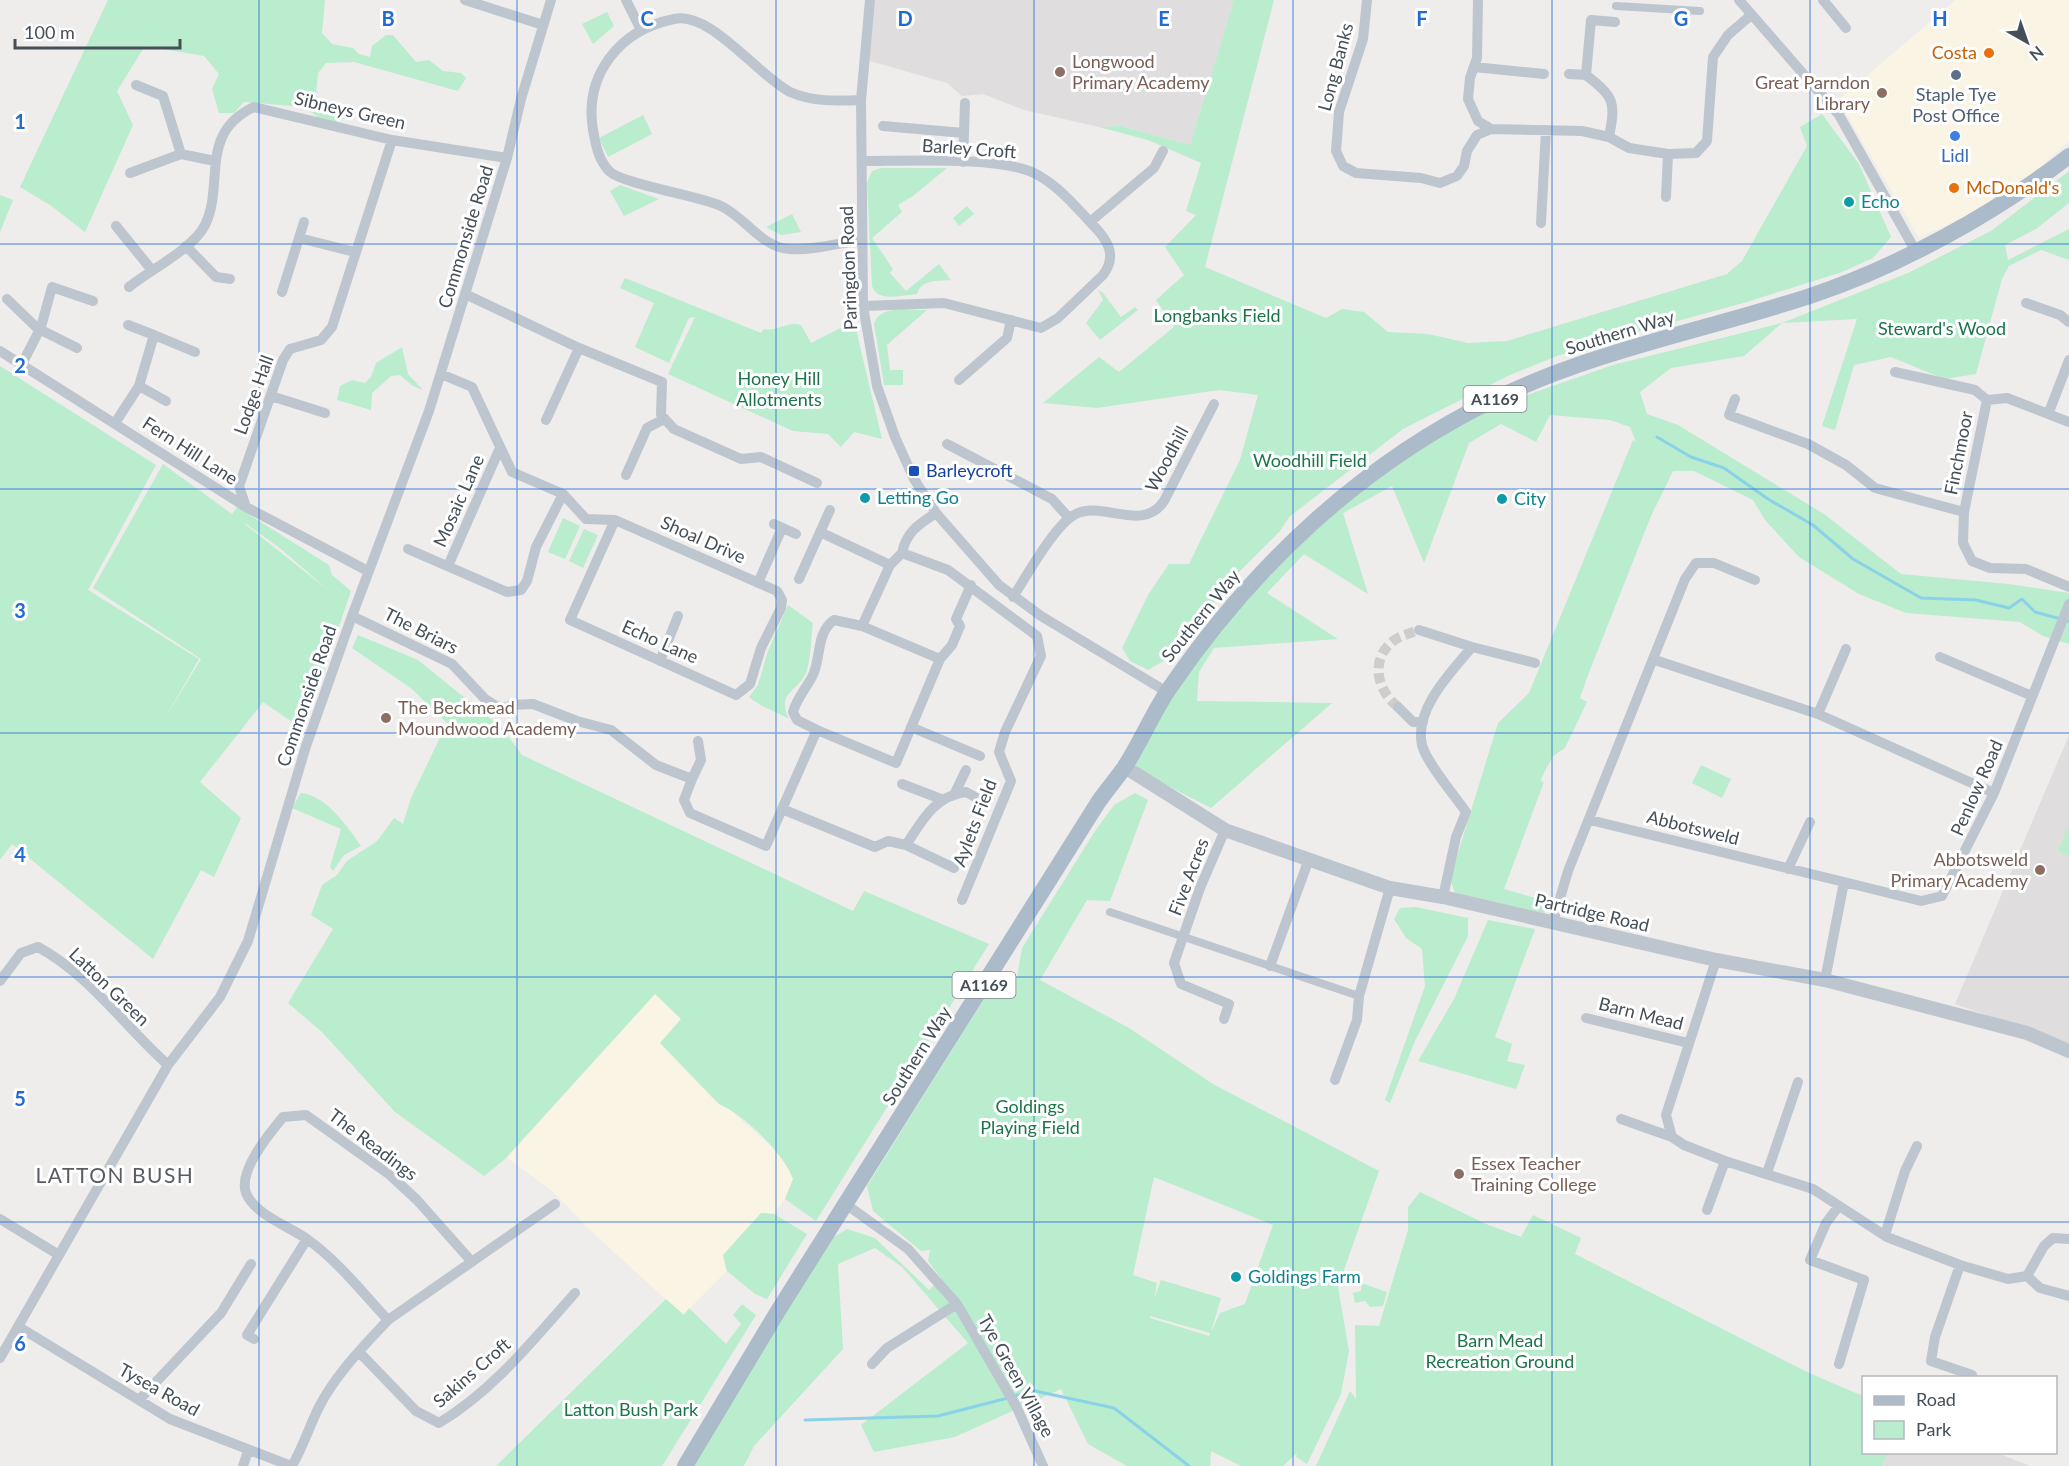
<svg xmlns="http://www.w3.org/2000/svg" width="2069" height="1466" font-family="Lato,sans-serif">
	<style>
		.commercial { fill: #faf4e4 }
		.education { fill: #dfdddd }
		.green { fill: #baecce; fill-rule: evenodd }
		.lines { fill: none; stroke-linecap: round; stroke-linejoin: round }
		.stream { stroke: #89d2e7; stroke-width: 3 }
		.minor-tunnel { stroke: #cdcdce; stroke-width: 10; stroke-dasharray: 10 5; stroke-linecap: butt }
		.pedestrian { stroke: #bdc6ce; stroke-width: 8 }
		.minor { stroke: #bdc6ce; stroke-width: 10 }
		.tertiary { stroke: #bdc6ce; stroke-width: 14 }
		.primary { stroke: #acbbca; stroke-width: 16 }
		.grid { fill: none; stroke: #206bd4; stroke-width: 1.5; stroke-opacity: 0.55 }
		.food-dot { fill: #e8710a; stroke: #fff; stroke-width: 2 }
		.education-dot { fill: #8d6e63; stroke: #fff; stroke-width: 2 }
		.service-dot { fill: #5c6f8a; stroke: #fff; stroke-width: 2 }
		.shop-dot { fill: #3f7fe0; stroke: #fff; stroke-width: 2 }
		.culture-dot { fill: #0f9aa8; stroke: #fff; stroke-width: 2 }
		.transit-dot { fill: #1a4fb4; stroke: #fff; stroke-width: 2 }
		.labels { text-anchor: middle; stroke-width: 6; stroke-linejoin: round; paint-order: stroke }
		.shield { fill: #fff; stroke: #7d848a; stroke-width: 1.5 }
		.shield-label { font-size: 16px; font-weight: bold; fill: #454f58 }
		.food-label { font-size: 18px; fill: #c56008; stroke: #fff; text-anchor: end }
		.education-label { font-size: 18px; fill: #785e54; stroke: #fff; text-anchor: start }
		.street-label { font-size: 18px; fill: #454f58; stroke: #fff }
		.service-label { font-size: 18px; fill: #4e5e75; stroke: #fff }
		.shop-label { font-size: 18px; fill: #366cbe; stroke: #fff }
		.culture-label { font-size: 18px; fill: #0d838f; stroke: #fff; text-anchor: start }
		.park-label { font-size: 18px; fill: #1a7549; stroke: #fff }
		.transit-label { font-size: 18px; fill: #164399; stroke: #fff; text-anchor: start }
		.quarter-label { font-size: 21px; letter-spacing: 1.5px; fill: #595c60; stroke: #fff }
		.grid-label { font-size: 20px; text-anchor: middle; font-weight: bold; fill: #206bd4; stroke: #fff; stroke-width: 6; stroke-linejoin: round; paint-order: stroke }
	</style>
	<rect width="100%" height="100%" fill="#efecec"/>
	<!-- commercial -->
	<path class="commercial" d="M1956,0H2069V141L2032,175L1979,210L1919,238L1838,100Z
		M655,994L681,1019L661,1044L718,1104L729,1109L773,1148L789,1166L793,1179L785,1199L774,1214L761,1213L723,1255L726,1272L683,1315L591,1231L551,1190L507,1158Z"/>
	<!-- education -->
	<path class="education" d="M871,0H1234L1190,145L1121,126L1099,127L1024,110L983,94L962,96L947,83L870,61Z
		M2069,735V1044L1955,1004Z
		M1888,1452L1997,1453L2030,1466H1882Z"/>
	<!-- green -->
	<path class="green" d="M108,0H325L322,33L332,44L353,48L359,54L370,57L372,46L386,35H393L416,62L429,60L443,71L461,73L466,78L458,91L354,62L326,63L318,73L316,95L331,109H348L352,116L331,123L321,120L305,107L244,102L234,113H219L212,89L219,74L204,56L145,46L117,91L133,125L85,232L50,205L20,187Z
		M1234,0H1274L1205,267L1326,318L1342,309L1364,312L1388,332L1428,334L1468,343L1507,341L1727,274L1742,261L1807,146L1800,127L1822,114L1859,164L1891,237L1873,258L1842,272L1747,302L1619,337L1557,356L1510,375L1403,429L1289,517L1280,531L1234,577L1172,656L1148,670L1130,661L1122,648L1148,595L1169,564H1189L1240,460L1258,395L1219,390L1097,408L1043,403L1099,357L1119,372L1174,327L1156,300L1184,275L1165,247L1196,215L1186,211L1201,163L1148,140L1099,127L1121,126L1190,145Z
		M607,12L614,26L593,44L582,24Z
		M643,115L652,134L608,157L599,138Z
		M881,168H947L913,196L898,205L902,212L872,238L893,269L890,273L906,291L939,264L951,280C938,281 921,279 917,294C901,295 878,303 872,286L867,183L872,171Z
		M2069,171V203L2036,229L2005,245L2008,260L2069,229V260L2041,250L2009,266L2002,279L1976,374L1944,379L1891,357L1854,365L1835,430L1822,426L1857,319L1782,323L1908,273L1991,231Z
		M620,185L659,199L624,216L610,191Z
		M0,195L13,200L0,232Z
		M967,206L974,214L959,226L953,218Z
		M792,214L801,232L781,235L766,227Z
		M625,278L761,333L764,329C777,332 788,321 801,325L811,343L854,321L882,439L854,432L841,447L828,434L793,431L668,374L695,317L689,318L669,363L635,347L654,303L620,288Z
		M1098,290L1103,293L1121,317L1135,307L1138,310L1100,340L1086,323L1103,300Z
		M927,310L887,345L890,370H903V385H884L874,324C880,304 910,310 927,310Z
		M1782,323L1744,356L1671,368L1640,392L1647,414L1678,425L1824,514L1901,574L2008,584L2069,593V644L2043,636L2020,622L1906,613L1859,594L1799,557L1765,520L1753,500L1694,471H1673L1651,516L1588,675L1580,698L1587,702L1565,748L1553,756L1542,777L1541,781L1544,782L1504,889L1550,902L1544,913L1455,893L1450,879L1498,723L1529,693L1633,440L1636,442L1630,427L1610,420L1550,415L1536,442L1501,424L1469,443L1424,563L1392,486L1343,513L1368,594L1304,554L1267,593L1338,639L1214,648L1199,672L1197,701L1332,703L1211,808L1137,770L1136,764L1159,705L1244,603L1323,520L1415,450L1498,405L1613,365Z
		M402,347L408,374L423,390L413,386L400,375L391,376L372,393L371,410L337,400L340,386L352,380L365,383L371,377L376,363Z
		M0,366L156,465L88,590L199,659L164,720L201,659L93,588L163,464L232,514L237,507L329,565L332,575L351,591L304,730L263,702L200,782L241,818L214,877L201,870L153,959L12,844L0,860ZM245,523L281,549L328,590L245,524Z
		M563,518L580,526L565,559L548,552Z
		M584,529L598,535L583,568L569,561Z
		M788,605L813,623C811,638 811,656 807,670C800,692 775,691 789,719C776,711 760,707 749,697L758,685L768,651Z
		M358,635L418,660L502,728L522,755L853,911L864,891L989,944L816,1221L785,1199L793,1179C784,1153 744,1115 719,1104L660,1043L681,1019L655,994L504,1160L484,1176L395,1112L322,1032L288,1003L333,929L311,915L322,885L337,875L347,861L377,841L394,818L403,824L411,798L447,723L412,689L352,648Z
		M1701,765L1731,779L1722,798L1692,783Z
		M301,793C327,796 347,826 361,846L344,855L333,871L330,867L341,829L292,808Z
		M1135,793L1148,800L1110,901L1087,900L1040,980L1129,1028L1213,1084L1379,1171L1338,1287L1349,1351L1341,1394L1307,1464L1296,1457L1297,1453L1283,1466H1241L1211,1451L1210,1466H1127L1088,1444L1061,1389L955,1437L874,1452L861,1425L968,1343L902,1267L875,1248L838,1264L843,1349L754,1446L744,1466H693L789,1304L834,1237L847,1229L875,1238L929,1290L941,1278L928,1261L930,1250L921,1251L873,1211L867,1186L996,980L1003,984L1017,977L1022,948L1095,831L1114,805ZM1154,1177L1273,1225L1245,1304L1220,1313L1211,1332L1221,1298L1161,1280L1154,1299L1157,1283L1133,1275ZM1150,1316L1210,1333V1334L1209,1336L1150,1318Z
		M2069,825V856L2058,851Z
		M1416,907L1468,918V936L1415,1041L1390,1103L1385,1100L1425,986L1422,949L1406,938L1394,919L1400,908Z
		M1488,920L1535,929L1495,1037L1512,1044L1507,1061L1525,1065L1516,1089L1418,1061L1454,999Z
		M1420,1192L1486,1224L1521,1237L1533,1215L1581,1238L1575,1254L1809,1373L1863,1396L1864,1452L1888,1453L1882,1466H1316L1350,1391L1356,1399L1355,1325L1379,1326L1408,1230V1207Z
		M761,1213L774,1214L807,1234L767,1299L755,1294L727,1271L723,1255Z
		M1361,1283L1387,1292L1383,1306L1370,1307L1365,1301L1355,1303L1353,1293L1361,1291Z
		M666,1299L684,1315L689,1308L726,1344L741,1324L733,1315L742,1304L756,1315L662,1466H496Z"/>
	<g class="lines">
		<!-- stream -->
		<path class="stream" d="M1657,437L1691,457L1724,468L1768,499L1813,525L1853,559L1921,598L1976,600L2009,608L2022,599L2035,612L2069,621
			M1014,1396L1035,1391L1114,1408L1189,1466
			M805,1420L938,1416L1008,1398"/>
		<!-- minor-tunnel -->
		<path class="minor-tunnel" d="M1398,707C1375,689 1370,656 1396,639C1403,635 1411,633 1419,630"/>
		<!-- pedestrian -->
		<path class="pedestrian" d="M1616,6L1700,11
			M1110,912L1359,996"/>
		<!-- minor -->
		<path class="minor" d="M465,0L543,25
			M626,0L641,30
			M870,0L861,100L863,306L877,386L895,437L914,479L936,513L999,585L1041,616L1167,692
			M1367,0L1363,39L1339,112L1336,151L1343,166L1356,173L1421,178L1440,183L1457,176L1464,166L1467,151L1477,135L1491,129L1582,131L1609,137L1629,148L1668,154L1696,153L1707,141L1713,57L1728,35L1751,15
			M1478,0L1477,58L1470,78L1468,99L1478,121L1491,129
			M1739,0L1839,115L1915,250
			M1823,0L1846,28
			M1474,67L1544,74
			M1569,74L1586,75
			M136,85L163,96L181,154L215,161
			M883,126L964,133
			M1609,137C1616,101 1614,97 1586,75L1591,20L1615,22
			M862,161C904,161 999,156 1034,173C1058,185 1074,205 1092,224C1107,239 1118,255 1103,275L1058,318L1041,328L944,303L863,306
			M963,162L965,103
			M130,173L181,154
			M1666,197L1668,154
			M1090,222L1154,168L1163,151
			M1541,223L1546,130
			M116,226L151,269
			M299,238L355,252
			M861,240C839,243 812,251 789,249C761,247 746,218 721,206C700,196 622,184 609,171C598,159 596,146 593,130C584,75 619,30 674,19C711,11 757,75 790,92C812,102 838,101 861,100
			M186,246L216,277L230,279
			M129,287C150,270 194,248 205,225C225,184 198,133 254,107L392,140L507,158
			M282,292L304,222
			M465,294L579,348L662,382L661,415L674,429L741,459L761,457L817,483
			M7,299L37,328L77,348
			M2026,303L2060,315L2069,322
			M154,335L195,352
			M0,351L246,507L368,571
			M22,364L41,327L52,287L93,301
			M1895,372L1975,390L1987,400
			M441,374L472,387L512,472L563,494
			M959,380L1007,338L1011,320
			M139,386L166,401
			M271,396L325,413
			M1735,399L1729,415L1808,444L1846,465L1875,488L1964,512
			M2049,412L2069,360
			M546,420L579,348
			M2069,422L2007,398L1987,400L1964,512L1963,543L1972,561L1990,568L2026,569L2069,587
			M115,423L139,386L154,335L128,325
			M947,444L1052,499L1069,518
			M626,475L647,428L664,419
			M246,507L239,486L283,360L290,349L321,340L332,327L392,140
			M936,513C919,524 906,532 902,553L948,570L1037,636L1041,656L1005,732L999,752L1011,781L962,900
			M774,524L796,534
			M820,532L890,565
			M408,549L507,592L521,590L527,581L536,547L563,494L586,519L615,520L570,620L736,695L750,684L761,648L781,608L782,600L777,591L615,520
			M448,566L499,450
			M799,579L830,510
			M758,583L782,528
			M1013,597C1026,577 1055,525 1074,515C1102,499 1142,534 1164,501L1214,404
			M352,616L452,664L485,699L496,706L506,708L511,705L533,704L577,721L611,730L656,765L692,779L684,800L690,813L766,846L782,809L875,847L888,841L906,845C922,821 934,796 966,792L984,802
			M1419,630L1472,647
			M1940,657L2032,696
			M940,659L952,645L960,626L956,619L971,585
			M1655,660L1818,714L1994,793
			M660,661L678,616
			M1398,707L1413,722H1423
			M1818,714L1846,649
			M911,727L980,756
			M817,730L797,720L793,712C797,698 805,690 812,677C822,658 815,634 834,620L862,626
			M692,779L701,760L698,741
			M902,784L941,799
			M955,793L966,770
			M782,809L817,730L896,763L940,659L862,626L890,565L902,553
			M1590,820L1844,882
			M906,845L954,868
			M1788,869L1810,822
			M1443,897L1456,837L1466,812C1455,796 1426,762 1422,745C1414,709 1451,672 1472,647L1535,663
			M1553,922L1568,871L1685,579L1696,563H1714L1755,580
			M1270,966L1309,859
			M1825,980L1844,882L1921,901L1942,896L1994,793L2069,604
			M0,981L21,953L38,947C90,975 125,1027 168,1065
			M1586,1018L1688,1043
			M1224,1019L1229,1004L1181,984L1174,963L1200,888L1225,830
			M1335,1080L1357,1020L1359,996L1390,888
			M1621,1119L1672,1137L1684,1145L1725,1161L1813,1189L1887,1237L1960,1265L2008,1279L2027,1276L2044,1246L2053,1238L2069,1239
			M1672,1137L1666,1115L1716,960
			M1767,1173L1798,1082
			M847,1205L908,1249L957,1304L1017,1408L1043,1466
			M1838,1207L1826,1223L1810,1260L1864,1280L1839,1364
			M1707,1210L1725,1161
			M0,1219L59,1255
			M1885,1235L1905,1171L1917,1146
			M1960,1265L1935,1337L1931,1361L1972,1375
			M2027,1276L2040,1288L2069,1296
			M388,1320L555,1204
			M19,1327L170,1419L291,1466
			M254,1339L247,1335L307,1239
			M359,1352L416,1411L439,1423C493,1391 534,1339 575,1293
			M0,1358L168,1065L220,997L248,941L306,746L352,616L429,411L507,158L521,99L551,0
			M872,1364L887,1348L957,1304
			M139,1400L221,1313L251,1264
			M243,1466L248,1451
			M292,1466C303,1447 309,1427 319,1407C336,1374 363,1347 388,1320C362,1292 338,1261 307,1239C290,1227 254,1214 246,1193C238,1171 269,1134 283,1117L306,1115L390,1175L417,1200L472,1262"/>
		<!-- tertiary -->
		<path class="tertiary" d="M1125,767L1225,830L1390,888L1443,897L1716,960L1825,980L2027,1033L2069,1051"/>
		<!-- primary -->
		<path class="primary" d="M685,1466L778,1311L1099,801C1107,790 1116,779 1124,768C1141,742 1152,714 1169,689C1252,567 1361,464 1495,399C1593,351 1706,330 1810,296C1900,266 1994,214 2069,156"/>
	</g>
	<!-- grid -->
	<path class="grid" d="M259,0V1466M517,0V1466M776,0V1466M1034,0V1466M1293,0V1466M1552,0V1466M1810,0V1466M0,244H2069M0,489H2069M0,733H2069M0,977H2069M0,1222H2069"/>
	<!-- markers -->
	<g class="food-dot">
		<circle cx="1989" cy="53" r="6"/>
		<circle cx="1954" cy="188" r="6"/>
	</g>
	<g class="education-dot">
		<circle cx="1060" cy="72" r="6"/>
		<circle cx="1882" cy="93" r="6"/>
		<circle cx="386" cy="718" r="6"/>
		<circle cx="2040" cy="870" r="6"/>
		<circle cx="1459" cy="1174" r="6"/>
	</g>
	<circle class="service-dot" cx="1956" cy="75" r="6"/>
	<circle class="shop-dot" cx="1955" cy="136" r="6"/>
	<g class="culture-dot">
		<circle cx="1849" cy="202" r="6"/>
		<circle cx="865" cy="498" r="6"/>
		<circle cx="1502" cy="499" r="6"/>
		<circle cx="1236" cy="1277" r="6"/>
	</g>
	<rect class="transit-dot" x="908" y="465" width="12" height="12" rx="3"/>
	<g class="labels">
		<!-- shield labels -->
		<g class="shield">
			<rect x="1463.5" y="386" width="63" height="26" rx="4.5"/>
			<rect x="952.5" y="972" width="63" height="26" rx="4.5"/>
		</g>
		<g class="shield-label">
			<text x="1495" y="405">A1169</text>
			<text x="984" y="991">A1169</text>
		</g>
		<!-- food labels -->
		<g class="food-label">
			<text x="1977" y="59">Costa</text>
			<text x="1966" y="194" text-anchor="start">McDonald's</text>
		</g>
		<!-- education labels -->
		<g class="education-label">
			<text x="1072" y="68">Longwood<tspan x="1072" dy="21">Primary Academy</tspan></text>
			<text x="1870" y="89" text-anchor="end">Great Parndon<tspan x="1870" dy="21">Library</tspan></text>
			<text x="398" y="714">The Beckmead<tspan x="398" dy="21">Moundwood Academy</tspan></text>
			<text x="2028" y="866" text-anchor="end">Abbotsweld<tspan x="2028" dy="21">Primary Academy</tspan></text>
			<text x="1471" y="1170">Essex Teacher<tspan x="1471" dy="21">Training College</tspan></text>
		</g>
		<!-- street labels -->
		<g class="street-label">
			<text transform="translate(1336 67) rotate(-75)" y="6">Long Banks</text>
			<text transform="translate(350 111) rotate(13)" y="6">Sibneys Green</text>
			<text transform="translate(969 149) rotate(4)" y="6">Barley Croft</text>
			<text transform="translate(466 237) rotate(-73)" y="6">Commonside Road</text>
			<text transform="translate(849 268) rotate(-92)" y="6">Paringdon Road</text>
			<text transform="translate(1620 333) rotate(-17)" y="6">Southern Way</text>
			<text transform="translate(254 395) rotate(-70)" y="6">Lodge Hall</text>
			<text transform="translate(190 451) rotate(33)" y="6">Fern Hill Lane</text>
			<text transform="translate(1959 453) rotate(-79)" y="6">Finchmoor</text>
			<text transform="translate(1167 459) rotate(-62)" y="6">Woodhill</text>
			<text transform="translate(459 501) rotate(-66)" y="6">Mosaic Lane</text>
			<text transform="translate(703 540) rotate(24)" y="6">Shoal Drive</text>
			<text transform="translate(1201 616) rotate(-51)" y="6">Southern Way</text>
			<text transform="translate(421 631) rotate(27)" y="6">The Briars</text>
			<text transform="translate(660 642) rotate(24)" y="6">Echo Lane</text>
			<text transform="translate(307 696) rotate(-71)" y="6">Commonside Road</text>
			<text transform="translate(1977 788) rotate(-66)" y="6">Penlow Road</text>
			<text transform="translate(975 823) rotate(-69)" y="6">Aylets Field</text>
			<text transform="translate(1693 828) rotate(14)" y="6">Abbotsweld</text>
			<text transform="translate(1189 877) rotate(-69)" y="6">Five Acres</text>
			<text transform="translate(1592 913) rotate(13)" y="6">Partridge Road</text>
			<text transform="translate(109 987) rotate(44)" y="6">Latton Green</text>
			<text transform="translate(1641 1014) rotate(14)" y="6">Barn Mead</text>
			<text transform="translate(917 1056) rotate(-58)" y="6">Southern Way</text>
			<text transform="translate(373 1145) rotate(37)" y="6">The Readings</text>
			<text transform="translate(472 1373) rotate(-41)" y="6">Sakins Croft</text>
			<text transform="translate(1016 1376) rotate(61)" y="6">Tye Green Village</text>
			<text transform="translate(159 1390) rotate(29)" y="6">Tysea Road</text>
		</g>
		<!-- service labels -->
		<g class="service-label">
			<text x="1956" y="101">Staple Tye<tspan x="1956" dy="21">Post Office</tspan></text>
		</g>
		<!-- shop labels -->
		<g class="shop-label">
			<text x="1955" y="162">Lidl</text>
		</g>
		<!-- culture labels -->
		<g class="culture-label">
			<text x="1861" y="208">Echo</text>
			<text x="877" y="504">Letting Go</text>
			<text x="1514" y="505">City</text>
			<text x="1248" y="1283">Goldings Farm</text>
		</g>
		<!-- park labels -->
		<g class="park-label">
			<text x="1217" y="322">Longbanks Field</text>
			<text x="1942" y="335">Steward's Wood</text>
			<text x="779" y="385">Honey Hill<tspan x="779" dy="21">Allotments</tspan></text>
			<text x="1310" y="467">Woodhill Field</text>
			<text x="1030" y="1113">Goldings<tspan x="1030" dy="21">Playing Field</tspan></text>
			<text x="1500" y="1347">Barn Mead<tspan x="1500" dy="21">Recreation Ground</tspan></text>
			<text x="631" y="1416">Latton Bush Park</text>
		</g>
		<!-- transit labels -->
		<g class="transit-label">
			<text x="926" y="477">Barleycroft</text>
		</g>
		<!-- quarter labels -->
		<g class="quarter-label">
			<text x="115" y="1183">LATTON BUSH</text>
		</g>
	</g>
	<g class="grid-label">
		<text x="388" y="26">B</text>
		<text x="647" y="26">C</text>
		<text x="905" y="26">D</text>
		<text x="1164" y="26">E</text>
		<text x="1422" y="26">F</text>
		<text x="1681" y="26">G</text>
		<text x="1940" y="26">H</text>
		<text x="20" y="129">1</text>
		<text x="20" y="373">2</text>
		<text x="20" y="618">3</text>
		<text x="20" y="862">4</text>
		<text x="20" y="1106">5</text>
		<text x="20" y="1351">6</text>
	</g>
	<!-- legend -->
	<rect x="1862" y="1376" width="195" height="78" fill="#ffffff" stroke="#b5b9bc" stroke-width="1.5"/>
	<rect x="1874" y="1396" width="30" height="9" fill="#acbbca" stroke="#b5b9bc" stroke-width="1.5"/>
	<text x="1916" y="1406" font-size="18" fill="#454f58">Road</text>
	<rect x="1874" y="1421" width="30" height="18" fill="#baecce" stroke="#b5b9bc" stroke-width="1.5"/>
	<text x="1916" y="1436" font-size="18" fill="#454f58">Park</text>
	<!-- north arrow -->
	<g transform="translate(2027 42) rotate(140)" stroke="#ffffff" stroke-width="4.5" paint-order="stroke">
	<path d="M0-4.5L10 22L0 15L-10 22Z" fill="#454f58"/>
	<text y="-9" font-size="16" font-weight="bold" text-anchor="middle" fill="#454f58">N</text>
	</g>
	<!-- scale -->
	<path d="M15 39v9h165v-9" fill="none" stroke="#454f58" stroke-width="3"/>
	<text x="24" y="39" font-size="18" fill="#454f58" stroke="#ffffff" stroke-width="4.5" paint-order="stroke">100 m</text>
</svg>
